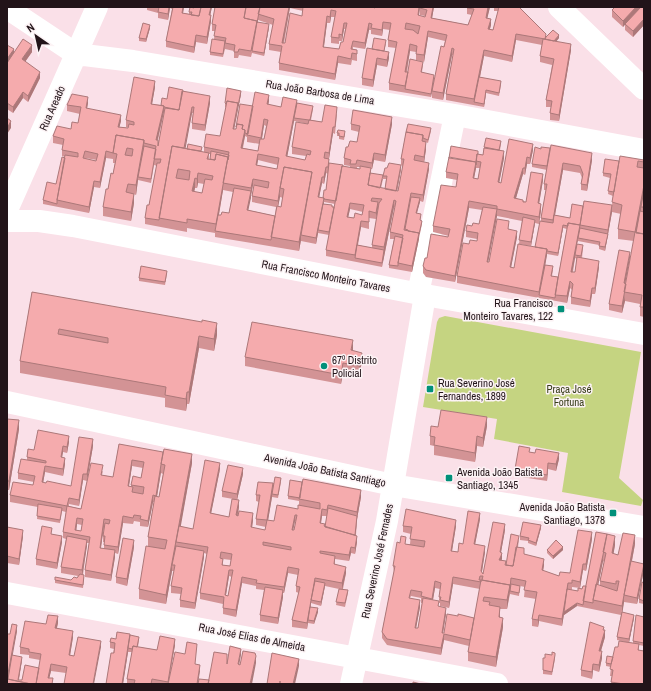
<svg xmlns="http://www.w3.org/2000/svg" width="651" height="691" font-family="'Archivo Narrow',sans-serif">
	<style>
		.green { fill: #c5d481 }
		.lines { fill: none; stroke-linecap: round; stroke-linejoin: round }
		.minor { stroke: #fff; stroke-width: 22 }
		.wall { fill: #d39395; fill-rule: evenodd }
		.shaded-wall { fill: #ac7879 }
		.building { fill: #f5abad; stroke: #ac7879; fill-rule: evenodd }
		.poi-dot { fill: #01907a; stroke: #fcf3f5; stroke-width: 1.5 }
		.labels { text-anchor: middle; stroke-width: 3; stroke-linejoin: round; paint-order: stroke }
		.street-label { font-size: 11px; fill: #221419; stroke: #fcf3f5 }
		.poi-label { font-size: 11px; fill: #221419; stroke: #fcf3f5; text-anchor: start }
		.park-label { font-size: 11px; fill: #373d19; stroke: #fcf3f5 }
	</style>
	<rect width="100%" height="100%" fill="#fae0e8"/>
	<!-- green -->
	<path class="green" d="M445,316L641,352L619,478L643,500L641,506L562,492L568,453L494,439L497,419L423,407L437,322L439,318Z"/>
	<g class="lines">
		<!-- minor -->
		<path class="minor" d="M559,7L644,89
			M7,8L76,54L133,61L455,115L644,150
			M7,210L97,7
			M7,221H39L73,226L425,295L644,334
			M418,294L455,115
			M7,402L393,485L644,527
			M7,593L497,684
			M351,684L387,521L425,295"/>
	</g>
	<!-- wall -->
	<path class="wall" d="M142,7H184L183,13L189,14V12L194,8L212,7L210,15L211,21L207,44L196,42L194,53L166,47V41L172,9L170,8L168,20L158,18V13L147,10V8Z
		M215,7H372L375,8L420,7L419,16L425,17V16L420,15V7H434L432,18L468,25L472,15L467,14V7H490L487,18L491,25L490,29L493,30L498,11H494V7H519L546,37L559,38L556,41L571,50L559,121L550,120V113L551,107H546V100L552,65L540,62V56L542,45L516,40L512,62L484,56L480,77L501,85L499,96L486,93L484,107L446,100V94L453,55H452L443,100L432,98V91L445,41L428,37L424,62L416,60V52L410,51L407,72H408L423,65L422,72L434,78L431,97L389,90V83L396,48L388,47V40L390,30L383,29L382,36L371,34V30H369L365,49L353,47V49L357,50V61L352,60L351,65L338,63L335,80L279,70V63L281,52L269,50V44L273,25L258,20V22L269,27L264,56L252,53L251,57L239,55L238,58H234V51L225,49L223,57L210,55V52L214,39L215,31H212V24ZM290,8L303,11L302,16L285,43H284ZM331,17H335L331,37V43L339,44V41H342L344,29H345L343,42L339,49L324,47L327,23H330Z
		M644,7V25L633,37L625,30V24L623,27L612,17V10Z
		M150,28L146,42L139,41V38Z
		M386,44L384,51L389,58L387,67L377,65L373,87L362,85V78L372,49Z
		M7,45L14,52H32L25,62L40,78L28,102L23,98L13,113L7,109Z
		M155,87L152,104L161,105L167,99L183,91L210,103L205,131L192,129V123L193,113H192L185,148L204,152V147L220,136L226,107H225V103L241,94L234,129H236L253,106L269,101L268,105L281,107L297,103L313,109L311,120L322,122L337,114L335,134L333,133L329,158V163L343,166L350,168V166L344,165V158L348,147L357,142L359,132L351,130V124H392L385,162L374,160L372,169H371V173L383,179L381,188L385,189L386,179H383V176L387,168L401,169L397,191H398L403,166L401,165V159L406,132L431,131L428,143L426,142V149L424,162L429,169L423,202L420,201L417,213L421,217L420,220L422,224L412,272L389,268V265L394,239H390V232L395,207H394L382,267L326,256V250L329,235L318,233L316,244L301,241V240L299,251L215,237V233L187,228V232L145,224V218L149,205L157,166L154,165L151,183L138,180L136,195L134,194V203L131,221L103,216V207L108,189L113,174L115,163H113V159L106,158L100,188L94,187L89,213L43,204V200L56,184L65,157L62,156V150L63,145L53,143V136L71,129L78,123L80,114L67,111V105L88,103L87,108L121,121L119,127L128,128V127H126V120ZM164,111H165L158,146V140ZM294,121L308,124L292,147V154L306,156L305,160L287,157ZM264,125L266,126L264,139H262ZM245,136L247,137V142L260,144L258,151L243,148ZM209,154H210V159H209ZM85,158L97,160L96,161L84,158ZM258,160L278,165L277,169L257,165ZM357,167H360V169H357ZM326,173L328,174L326,190L323,198L319,197L322,183L324,184ZM198,183L204,184L202,193L194,192L195,188H197ZM253,185L254,186L252,196V202L276,207L275,216L248,210ZM223,190L233,192L229,213L221,215H219ZM280,197L283,198L281,207H278ZM324,202L335,204L334,207L324,204ZM378,205H379L372,245V248L358,245L361,227L369,229V218L376,219ZM350,209L363,212L362,215L354,218L348,217Z
		M337,133L345,134L344,140L339,139V136H337Z
		M501,144L500,150L504,158L499,183H501L533,150L530,164H527L525,175L523,174L516,198L526,202L543,180L539,204L541,210L539,224L535,223L531,246L519,244L522,221L497,216L488,262H489L509,228V229L517,237L511,267L514,268L535,247L541,221V218L546,190H544V184L547,170L532,167V164L592,160L587,191L581,190V184L582,178L580,173L563,170L555,215L570,218L583,206L612,205L613,196L608,194L610,178L603,176V173L619,161L644,160V317L640,316V304L625,301L622,313L609,310V304L630,258L625,284H626L634,241L618,239V229L621,214L612,212L605,251L599,249V245L578,241L577,244L583,248L582,258L599,267L595,294H592L590,307L571,304V297L572,290L570,288L567,303L457,283V276L469,244L477,241V239L466,237V231L472,226L479,224L482,210L469,208L455,282L426,277L423,273V266L427,258L449,236L433,232V226L456,187L457,180L446,178V172L478,154L483,155L484,147ZM476,168H480L478,179L474,178ZM563,228L567,229L558,277L552,276L553,270L545,265L547,254L558,256ZM575,258L577,259L575,272H573Z
		M167,274L165,285L139,281V278Z
		M32,292L217,335L214,351L199,348L189,404H187L186,411L165,407V398L20,373V361Z
		M353,349V351L362,362L359,375L343,372L341,384L245,366V357Z
		M7,419L19,429L9,490H7Z
		M487,426L483,447L477,446L475,462L434,455V446L430,445V436L438,427Z
		M69,442L67,453L63,452L62,457L65,464L63,476L45,472L43,483L71,486L93,446L87,480L103,471L102,475L113,477L119,444L192,463L180,527L193,529L220,469L211,513L229,517L233,499L222,497V491L243,474L237,500L239,507L238,515L253,520L252,528L265,530L266,527L256,525V519L259,502L256,501V495L273,483L281,482L278,498L272,497L268,520L274,521L298,509L299,505V501L288,499V496L361,497L357,519L356,535L357,542L355,554L351,553L349,561L335,559V565L346,573L343,589L348,593L345,607L336,605L339,589L325,586L321,606L311,603V607L318,612L314,624L308,623L307,629L292,627V620L299,593L296,592V586L298,575L288,573L284,593H283V597L278,624L260,621V615L264,590L256,589V586L242,583L236,617L223,614V604L200,599V593L207,554L204,553V557L195,609L180,607V600L181,594L171,593V586L174,571H172L166,604L139,599V589L148,546V537L154,502H153L148,527L140,526V522L134,521L133,524L123,523L118,554L115,553V557L111,581L85,577V570L89,543H87L83,575L84,578L83,588L55,583V580H71L77,578L78,576L61,573V567L66,539L63,538V532L66,512L62,511L60,523L37,519L38,507L10,502V495L33,485L34,482L18,479V473L27,460V457L34,450ZM132,466L143,468L141,478L131,485V487L129,486ZM161,472V473L163,474L159,497H157ZM83,480L87,481L81,509L69,506V504L79,506ZM322,516H327L325,526L321,523ZM295,521H296L294,530H293ZM77,524L82,525L81,531L76,530ZM104,525L103,536V542H104V549L101,548ZM223,559L231,560L230,566L223,565ZM229,576L232,577L228,596L226,595Z
		M530,452L559,459L556,471L548,469L547,481L515,476V469Z
		M480,519L475,544L485,552L482,572L483,574L505,530L501,552V561L506,565L519,539L518,547L524,554L544,565L543,571L559,576L570,573L592,539L586,571L583,570L580,588L572,587V590L568,589L578,591L586,586L596,532L615,545L613,554L618,555L635,544L632,561L644,570L637,604L624,602L622,612L634,618L629,642L633,643V641L644,617V646L639,645V650L644,684H611L612,676H610L611,667L606,666V663L613,657L618,647L624,642L617,640V637L621,615L577,606L564,615V614L562,626L539,621L538,627L532,626V619L536,599L524,597L525,587L520,586L519,596L510,594L507,609H500V617L503,627L496,667L468,661V652L469,646L444,640L441,655L387,645L382,638V632L394,572L393,566L406,544H410L411,534L403,532V526H456L452,551L458,552ZM603,561L604,562L600,581V586L598,585ZM453,584L480,589L474,618L458,616L444,633H443L446,614L433,600L435,588L440,589L439,597V603H440V606L449,608ZM411,596L421,598V603H422L418,628H416L420,607L410,598Z
		M7,527L23,536L19,565L7,563Z
		M541,528L536,546L528,543V541L520,540V536Z
		M52,534L62,542L57,569L36,565V559Z
		M134,547L127,586L116,583V577Z
		M547,550H563L553,559L547,553Z
		M644,583V604L639,603V599Z
		M58,623L57,628L73,637L70,655L74,656L101,647L66,673L51,671L49,678L53,684H7L10,634L17,631L12,655L22,660L19,680H22L39,668L40,660L29,658V655L20,654V647L46,624Z
		M604,630L605,637L601,651L602,658L599,672L593,670L592,679L581,676V670Z
		M130,637L139,640L138,647L157,650L175,645L168,684H127V679L132,652H128L123,684H106L114,649L110,648V642L116,639Z
		M552,655L555,659L552,675L543,674V658H545Z"/>
	<!-- shaded-wall -->
	<path class="shaded-wall" d="M169,7H170V8L168,20V14Z
		M183,7H184L182,19V13Z
		M211,7H212L209,21V15Z
		M289,7H290L282,49V43Z
		M419,7H420L418,22V15Z
		M433,7H434L431,24V18Z
		M488,7H490L486,24V18Z
		M636,7H642L623,27V21Z
		M331,10V17L330,23V17Z
		M211,15V21L207,44V37Z
		M327,16V23L323,53V47Z
		M491,19V25L488,35V29Z
		M644,19V25L633,37V31Z
		M383,22V29L382,36V30Z
		M344,23V29L342,41V35Z
		M369,23V30L365,49V43Z
		M269,24V27L264,56V53Z
		M150,25V28L146,42V39Z
		M428,31V37L424,62V55Z
		M516,34V40L512,62V56Z
		M196,35V42L194,53V47Z
		M559,35V38L552,47V44Z
		M410,44V51L405,78V72Z
		M571,44V50L559,121V115Z
		M32,45V52L22,66V59Z
		M452,48V55L443,100V93Z
		M14,49V56L7,66V59Z
		M484,50V56L475,102H474V99Z
		M389,52V58L387,67V60Z
		M338,56V63L335,80V74Z
		M377,58V65L373,87V80Z
		M40,72V78L28,102V96Z
		M434,75V78L431,97V94Z
		M155,81V87L151,110V104Z
		M486,90V93L484,107V104Z
		M241,91V94L233,135V129Z
		M23,92V98L13,113V107Z
		M269,95V101L267,111V104Z
		M210,96V103L205,131V125Z
		M88,97V103L86,114V108Z
		M297,100V106L294,118V121L286,163V156Z
		M164,106V112L156,146V140Z
		M192,107V113L184,157V151Z
		M121,115V121L118,133V127Z
		M392,117V124L385,162V155Z
		M264,119V125L261,144V138Z
		M11,121V128L7,134V128Z
		M333,127V133L329,159V153Z
		M245,130V136L241,154V148Z
		M144,140V150L138,177V180L136,195V185Z
		M426,142V149L424,163V157Z
		M533,144V150L530,164V158Z
		M106,151V158L100,188V182Z
		M504,151V158L498,189V182Z
		M374,153V160L372,169V163Z
		M592,153V160L587,191V185Z
		M258,154V160L256,171V165Z
		M228,157L223,183V190L216,231V224Z
		M527,157V164L525,175V168Z
		M476,162V168L473,184V178Z
		M429,163V169L423,202V195Z
		M563,163V170L553,226V220Z
		M401,165V169L396,197V194Z
		M326,167V173L324,184V177Z
		M523,168V174L514,205V198Z
		M312,172L301,235V240L299,251V242Z
		M198,173V183L197,188V179Z
		M543,174V180L538,210V203Z
		M322,177V183L318,203V197Z
		M195,178V188L192,201V191Z
		M253,179V185L251,195V188Z
		M94,181V187L89,213V207Z
		M644,185V195L641,207V212L636,239L635,232Z
		M251,191V198L247,216V210Z
		M280,192V197L278,207V201Z
		M134,194V203L131,221V212Z
		M324,198V204L318,230V233L316,244V238Z
		M420,198V202L416,216V213Z
		M394,200V207L382,267L384,247Z
		M469,201V208L455,282V276Z
		M378,202V208L376,219V213Z
		M350,203V209L347,223V217Z
		M541,204V210L539,224V217Z
		M612,205V212L605,251V247Z
		M497,209V216L487,268V262Z
		M535,220V223L531,246V242Z
		M361,221V227L355,258V262V255Z
		M563,225V228L558,256V253Z
		M580,225V231L578,238L575,255V258L571,278V272Z
		M517,231V237L510,273V267Z
		M419,233V239L412,272V266Z
		M547,249V255L540,295H539V292Z
		M630,252V258L624,290V283Z
		M599,261V267L595,294V288Z
		M570,281V288L567,303V296Z
		M592,288V294L590,307V301Z
		M624,295L625,301L622,313V306Z
		M217,323V335L214,351V339Z
		M199,336V348L189,404V392Z
		M353,340V349L351,360V350Z
		M362,353V362L359,375V366Z
		M343,363V372L341,384V375Z
		M187,392V404L186,411V399Z
		M487,417V426L483,447V438Z
		M19,420V429L9,490V481Z
		M69,436V442L67,453V447Z
		M477,436V446L475,462V453Z
		M93,439V446L87,481V474Z
		M63,446V452L61,463V457Z
		M559,453V459L556,471V464Z
		M192,454V463L178,542H176V548L172,565V571L166,604V595Z
		M65,458V464L63,476V469Z
		M132,460V466L128,492V486Z
		M220,463V469L210,519V513Z
		M548,463V469L547,481V475Z
		M45,466V472L42,489V482Z
		M161,466V472L156,502V496Z
		M243,468V474L237,500V494Z
		M83,474V480L79,506V500Z
		M273,483L272,497L267,527V520Z
		M361,490V497L357,519L355,541L357,512Z
		M153,495V502L148,527V521Z
		M239,500V507L236,522V515Z
		M322,509V516L320,529V523Z
		M253,513V520L251,534V527Z
		M480,513V519L474,550V544Z
		M295,515V521L292,536V530Z
		M123,516V523L118,554V547Z
		M77,518V524L76,534L75,530Z
		M104,519V525L100,554V548Z
		M456,520V526L451,557V551Z
		M505,524V530L500,558L502,553V559L501,563L499,567L500,552Z
		M541,525V528L536,546V543Z
		M23,530V536L19,565V559Z
		M592,532V539L586,571V564Z
		M635,535V544L625,596L624,595V602L622,616V606Z
		M62,536V542L57,569V563Z
		M357,536V542L355,554V548Z
		M615,536V545L612,563V553Z
		M87,540V546L82,577V570Z
		M134,540V547L127,586V579Z
		M485,546V552L481,577V571Z
		M351,547V553L349,561V555Z
		M563,547V550L553,559V556Z
		M115,550V557L111,581V575Z
		M204,551V557L195,609V603Z
		M603,555V561L595,601H594Z
		M544,559V565L542,577V570Z
		M583,564V570L580,588V582Z
		M644,564V570L637,604V598Z
		M288,567V573L284,593V587Z
		M346,567V573L342,590V583Z
		M229,570V576L225,601V595Z
		M242,577V583L236,617V610Z
		M453,577V584L449,608V602Z
		M315,578V584L311,600V603L308,620L307,629V623Z
		M511,578V585L507,609V600Z
		M435,581V588L432,605V599Z
		M325,583V586L321,606V602Z
		M568,583V589L564,612L577,603V606L564,615V614L562,626V619Z
		M283,590V597L278,624V618Z
		M420,600V607L415,634V628Z
		M500,607V617L499,626V617Z
		M318,608V612L314,624V621Z
		M446,608V614L442,639V633Z
		M539,615V621L538,627V620Z
		M634,615V618L629,643V639Z
		M58,616V623L55,634V628Z
		M503,618V627L496,667V657Z
		M17,625V631L8,682H7Z
		M605,630V637L599,657V651Z
		M73,631V637L69,662V655Z
		M130,634L128,652L123,684H122Z
		M444,634V640L441,655V648Z
		M175,639V645L168,684Z
		M101,641V647L94,684H93Z
		M241,649V655L238,671V664Z
		M602,651V658L599,672V665Z
		M256,656V663L252,684H250Z
		M22,657V660L18,683V680Z
		M299,659V666L295,684H293Z
		M51,664V671L48,684V678Z
		M593,664V670L592,679V672Z
		M200,665V671L198,684H197Z"/>
	<!-- building -->
	<path class="building" d="M159,7H169L168,14L158,12Z
		M173,7H183L182,13L199,16L201,7H211L209,15H211L207,37L196,35L194,47L166,41Z
		M190,7L194,8V7H201L199,16L191,15L192,12H189Z
		M215,7H246L244,18L257,21L251,51L239,49L238,52H234L235,45L225,43L226,38L214,36L216,25L212,24Z
		M246,7H260L257,23V21L244,18Z
		M260,7H289L282,43H285L290,13L302,16L303,7H372L375,8V7H419L418,15L425,17L427,10L420,8V7H433L431,18L468,25L474,9L467,8V7H488L486,18L491,19L488,29L493,30L499,7H519L546,34L545,39L516,34L512,56L484,50L474,99L446,94L454,49L452,48L443,93L432,91L441,46L444,47L447,35L428,31L424,55L416,54L417,46L410,44L405,72H408L405,86L389,83L397,42L388,40L391,23L383,22L382,30L371,28L372,24L369,23L365,43L353,41L351,49L357,50V54L352,53L351,59L338,56L335,74L279,63L282,46L269,44L274,19L258,14ZM331,10L336,11L331,37L339,38V34L342,35L344,23H347L343,42H341L339,49L323,47L327,16L330,17ZM406,23L420,26L418,34L413,30L405,29Z
		M615,7H636L623,21L612,10Z
		M641,7H644V19L633,31L625,24Z
		M257,22L269,24L264,53L252,51Z
		M143,23L150,25L146,39L139,38Z
		M553,30L559,35L554,41L545,39L546,37Z
		M374,38L386,40L384,51L372,49Z
		M23,39L32,45L22,59L40,72L28,96L23,92L13,107L7,103V63Z
		M212,39L225,41L223,54L210,52Z
		M543,39L571,44L559,115L550,113L552,101L546,100L554,59L540,56Z
		M7,45L14,49L7,59Z
		M367,48L389,52L387,60L377,58L373,80L362,78Z
		M410,59L423,62L421,72L434,75L431,94L405,89Z
		M134,77L155,81L151,104L164,106L156,140H158V146L165,108L179,110L182,91L210,96L205,125L192,123L194,107H192L184,148L172,146L159,220L145,218L147,205H149L157,163H160L161,159H154L156,146L144,143V140L116,135L113,153L106,151L100,182L94,181L89,207L57,200L65,155L78,157V153L62,150L64,139L53,136L57,126L71,129L72,122L78,123L81,107L67,105L72,94L88,97L86,108L121,115L118,127L128,128L129,124L134,125V122L126,120ZM85,151L98,154L96,161L83,158Z
		M479,77L501,81L499,93L486,90L484,104L474,102Z
		M169,87L183,90L179,110L164,107V106L161,105L162,98L167,99Z
		M227,88L241,91L238,106V103L227,101L226,104L225,103Z
		M255,92L269,95L267,104L281,107L283,97L297,100L286,156L305,160L307,154L310,155L311,151L292,147L296,122L308,124L309,120L322,122L325,105L337,107L335,127H333L329,153L325,152L324,158L329,159L328,167H326L324,177H322L318,197L324,198L316,238L301,235L312,172L284,167L280,188L278,201L252,196L254,185L268,188L269,182L253,179L251,188L223,183L229,152L204,147L206,134L220,136L227,101L238,103L233,129H236L237,124L243,125L242,129L245,130L241,148L258,151L260,139H264L268,120L264,119L261,138L247,135ZM258,154L279,158L277,169L256,165Z
		M297,103L313,106L310,120H309L294,118Z
		M240,104L253,106L248,134L245,133V130L242,129L243,125L237,124L236,127Z
		M353,110L392,117L385,155L374,153L372,163L357,160L356,164H350L351,160L344,158L346,147H348L350,141L357,142L360,126L351,124Z
		M7,118L11,121L7,128Z
		M408,124L431,128L428,140L423,138V135L406,132Z
		M338,130L345,131L344,137L339,136V133H337Z
		M406,132L423,135L422,141L426,142L424,157L415,155L414,160L429,163L423,195L411,193L404,230L419,233L412,266L398,263L403,235L390,232L396,201L394,200L384,247L372,245L379,203L382,199L372,198L371,201L378,202L376,213L369,211V222L361,221L355,255L326,250L342,166L360,169V166L371,168L368,185L398,191L404,159H401ZM350,203L364,205L362,215L355,213L354,218L347,217Z
		M116,135L144,140L136,185L128,184L126,192L134,194L131,212L103,207L106,189H108L111,173L113,174L117,154L113,153ZM127,148L133,149L132,156L125,155Z
		M486,138L501,141L499,150L484,147Z
		M509,139L533,144L530,158L527,157L525,168H523L514,198L523,200V202H526L531,172L543,174L538,203L541,204L539,217L497,209V206L469,201L455,276L426,270L423,266L425,258H427L431,234L448,237L450,229L433,226L441,185L456,187L458,174L446,172L449,157L476,162L473,178L478,179L481,162L476,161L477,154L483,155L484,148L504,151L498,182L501,183Z
		M188,144L202,147L201,151L187,149Z
		M551,145L592,153L587,185L581,184L583,174L580,166L563,163L553,220L541,218L547,184H544Z
		M144,146L156,149L151,179L138,177Z
		M172,146L209,153L207,159L215,160L216,154L228,157L216,224L187,219V223L159,218ZM178,169L190,171L189,180L176,178ZM198,173L213,176L212,180L205,179L202,193L192,191L195,178L197,179Z
		M451,146L478,151V154H477L476,165V162L449,158Z
		M535,147L541,149V147L550,148L547,166L532,164Z
		M211,151L229,155L228,160V157L216,154L215,160L210,159Z
		M620,156L644,160V162L638,161L637,167L644,168V185L635,232L618,229L622,205L612,202Z
		M62,157L65,158L57,200V204L43,200L47,182L56,184Z
		M605,159L619,161L614,192L608,191L611,174L603,173Z
		M329,163L343,165V166H342L336,201L324,199V198H323L324,190H326Z
		M389,163L401,165L396,191L385,189L387,176H383L385,168H387Z
		M284,167L312,172L299,242L271,237L277,206L281,207L284,189L280,188Z
		M370,173L383,175L380,188L368,185Z
		M234,188L251,191L247,210L275,216L271,240L215,231L218,215H221L222,212L229,213Z
		M644,190V207H641Z
		M411,197L420,198L416,213L421,214L420,220L422,221L419,234V233L408,231V230L405,229Z
		M584,201L612,205L608,230L580,225Z
		M323,204L332,205V207H334L329,232L318,230Z
		M572,204L583,206L580,225L568,223V226L563,225L558,253L547,251V249L535,247L540,221L553,223L554,215L570,218Z
		M483,207L497,209L487,262H489L497,219L509,221L508,229L517,231L510,267L514,268L518,244L547,249L539,292L457,276L463,243L469,244L470,240L477,241L478,233L466,231L467,225L472,226L473,223L479,224Z
		M640,211L644,212V234L636,233Z
		M523,217L535,220L531,242L519,240Z
		M568,223L580,225L571,272H575L577,257L599,261L595,288H592L590,301L571,297L573,284L570,281L567,296L555,295Z
		M580,228L608,234L605,247L599,246L600,242L578,238Z
		M635,232L644,234V307H640L642,295L624,292Z
		M395,236L403,238L398,263V266L389,265Z
		M577,244L583,245L581,256L575,255Z
		M357,245L384,250L382,263L355,258Z
		M619,250L630,252L624,283L626,284L622,306L609,304Z
		M545,265L553,266L551,276L558,277L555,298L539,295Z
		M141,266L167,271L165,282L139,278Z
		M32,292L202,322V320L217,323L214,339L199,336L189,392H187L186,399L165,395L166,387L20,361ZM59,329L108,338V343L58,334Z
		M252,322L353,340L351,350L362,353L359,366L343,363L341,375L245,357Z
		M441,410L487,417L483,438L477,436L475,453L434,445L435,437L430,436L431,426L438,427Z
		M7,419L19,420L9,481H7Z
		M38,430L69,436L67,447L63,446L61,457L65,458L63,469L45,466L42,482L46,483L47,481L71,486L79,437L93,439L87,474H83L79,500L69,498L67,506L81,509L91,463L103,465L101,475L113,477L119,444L163,452L156,496L153,495L148,521L140,519L141,516L134,515L133,518L123,516L118,547L104,545L105,536H103L105,523L109,524L110,520L104,519L100,548L115,550L111,575L85,570L90,537L63,532L67,506L10,495L13,482L33,485L35,476L18,473L21,459L46,463V461L27,457L28,449L34,450ZM132,460L144,462L141,478L133,476L131,485L144,487L143,494L132,492L133,487L128,486ZM77,518L83,519L81,531L75,530Z
		M519,446L530,448L529,452L535,453L536,449L559,453L556,464L548,463L547,475L515,469Z
		M164,449L192,454L166,595L139,589L146,546L165,549L167,540L148,537L155,496L159,497L165,465L161,464Z
		M205,460L220,463L210,513L229,517L232,499L239,500L236,515L238,516L239,511L253,513L251,527L265,530L267,520L256,519L260,495H256L258,482L273,483L267,520L274,521L277,505L298,509V505L320,509V503L299,499L303,479L361,490L357,512L328,505L327,510L322,509L320,523L325,524L324,526L357,536L355,548L351,547L349,555L320,551V553L335,556L334,564L346,567L342,583L315,578L307,623L292,620L300,587L296,586L299,569L288,567L284,587L256,583L257,580L242,577L236,610L223,608L224,597L200,593L208,547L176,542L179,526L193,529ZM295,515H297L294,530H292ZM263,542L291,547V550L263,545ZM221,552L232,554L230,566L222,565L223,559L220,558ZM229,570H233L228,596L225,595Z
		M228,465L243,468L237,494L222,491Z
		M275,477L281,478L278,495L272,494Z
		M290,480L302,482L300,498L288,496Z
		M38,504L62,508L60,520L37,516Z
		M328,508L357,516L355,535L325,527Z
		M406,509L456,520L451,551L458,552L459,543L463,544L468,511L480,513L474,544L485,546L481,571L483,574L493,522L505,524L500,552L502,553L501,556L499,560L506,561L505,565L513,566L516,547L524,548V554L544,559L542,570L559,576L560,572L570,573L578,530L592,532L586,564H583L580,582L572,580V583H568L562,619L539,615L538,620L532,619L537,592L524,590L526,581L511,578L510,588V585L482,580L483,576H480L479,580H481V582L453,577L449,602L440,600L441,597H439L441,583L435,581L432,599L421,596L422,592L411,590L409,598L420,600L415,628H418L423,598L439,601L438,606L446,608L442,633H444L447,614L458,616V614L474,618L470,640L444,634L441,648L387,639L382,632L395,566H393L397,542L400,543L401,536L406,537L405,544L424,547L425,541L410,539L412,527L403,526Z
		M523,522L541,525L536,543L528,540L529,538L520,536Z
		M42,526L52,528L51,534L62,536L57,563L36,559Z
		M7,527L23,530L19,559L7,556Z
		M596,532L607,534L603,555L593,600V603L583,601Z
		M623,533L635,535L622,606L593,600L596,584L617,591L619,581H616V584L600,581L606,553L603,552L607,534L615,536L612,553L618,555Z
		M511,534L519,536L513,566L506,565Z
		M67,536L87,540L82,570L61,567Z
		M123,538L134,540L127,579L116,577Z
		M556,540L563,547L553,556L547,550Z
		M176,546L204,551L195,603L180,600L182,588L171,586L175,565H172Z
		M631,561L644,564L637,598L624,595Z
		M80,574L84,575L83,585L55,580V577L71,580L74,577L77,578Z
		M481,580L510,585L507,600L484,597L483,601L490,602L489,605L500,607L499,617L503,618L496,657L468,652Z
		M315,581L325,583L321,602L311,600Z
		M642,582L644,583V601L639,599Z
		M511,584L520,586L519,593L510,591Z
		M583,586H586L583,605L577,603L564,612L567,589L578,591V588L582,589Z
		M265,587L283,590L278,618L260,615Z
		M339,589L348,590L345,603L336,602Z
		M310,607L318,608L314,621L308,620Z
		M622,612L634,615L629,639L617,637Z
		M48,615L58,616L55,628L73,631L69,655L74,656L78,637L101,641L93,684H64L67,667L51,664L48,678H53L52,684H36L41,654L29,652V649L20,647L25,621L46,624Z
		M636,615L644,617V643L633,641Z
		M590,622L604,627L603,630H605L599,651H602L599,665L593,664L592,672L581,670Z
		M12,624L17,625L7,679V634H10Z
		M117,632L130,634L122,684H106L111,653H114L115,643L110,642L111,638L116,639Z
		M130,635L139,637L137,647L133,646L132,649L128,648Z
		M160,636L175,639L168,682L152,679L151,684H134L135,680L127,679L133,646L157,650Z
		M619,641L639,644L638,650L644,651V648V684H624L611,682L613,670L610,669L615,647H618Z
		M187,642L197,644L195,664L200,665L197,684H168L175,652L185,654Z
		M230,646L241,649L238,664L240,665L243,651L255,653L256,656L250,684H208L214,652L227,654V664Z
		M552,652L555,653V655L552,672L543,670V658H545V654L552,655Z
		M272,653L299,659L293,684H280V681V684H267Z
		M12,655L22,657L18,680H22L25,665L39,668L36,684H31L8,679Z
		M607,656L613,657L611,664L606,663Z
		M7,679L31,684H7Z
		M199,679L209,680L208,684H198Z
		M413,682L421,684H413Z"/>
	<!-- markers -->
	<g class="poi-dot">
		<rect x="557" y="305" width="8" height="8" rx="2"/>
		<circle cx="324" cy="366" r="4"/>
		<rect x="426" y="385" width="8" height="8" rx="2"/>
		<rect x="445" y="474" width="8" height="8" rx="2"/>
		<rect x="609" y="509" width="8" height="8" rx="2"/>
	</g>
	<g class="labels">
		<!-- street labels -->
		<g class="street-label">
			<text transform="translate(320 92) rotate(9)" y="4">Rua João Barbosa de Lima</text>
			<text transform="translate(52 108) rotate(-66)" y="4">Rua Areado</text>
			<text transform="translate(326 276) rotate(11)" y="4">Rua Francisco Monteiro Tavares</text>
			<text transform="translate(325 470) rotate(12)" y="4">Avenida João Batista Santiago</text>
			<text transform="translate(377 561) rotate(-78)" y="4">Rua Severino José Fernades</text>
			<text transform="translate(252 637) rotate(11)" y="4">Rua José Elias de Almeida</text>
		</g>
		<!-- poi labels -->
		<g class="poi-label">
			<text x="553" y="307" text-anchor="end">Rua Francisco<tspan x="553" dy="13">Monteiro Tavares, 122</tspan></text>
			<text x="332" y="364">67º Distrito<tspan x="332" dy="13">Policial</tspan></text>
			<text x="438" y="387">Rua Severino José<tspan x="438" dy="13">Fernandes, 1899</tspan></text>
			<text x="457" y="476">Avenida João Batista<tspan x="457" dy="13">Santiago, 1345</tspan></text>
			<text x="605" y="511" text-anchor="end">Avenida João Batista<tspan x="605" dy="13">Santiago, 1378</tspan></text>
		</g>
		<!-- park labels -->
		<g class="park-label">
			<text x="569" y="393">Praça José<tspan x="569" dy="13">Fortuna</tspan></text>
		</g>
	</g>
	<!-- border -->
	<rect width="651" height="691" fill="none" stroke="#221419" stroke-width="16"/>
	<!-- north arrow -->
	<g transform="translate(36 36) rotate(326)" stroke="#fcf3f5" stroke-width="3" paint-order="stroke">
	<path d="M0-3L7 15L0 10L-7 15Z" fill="#221419"/>
	<text y="-6" font-size="11" font-weight="bold" text-anchor="middle" fill="#221419">N</text>
	</g>
</svg>
